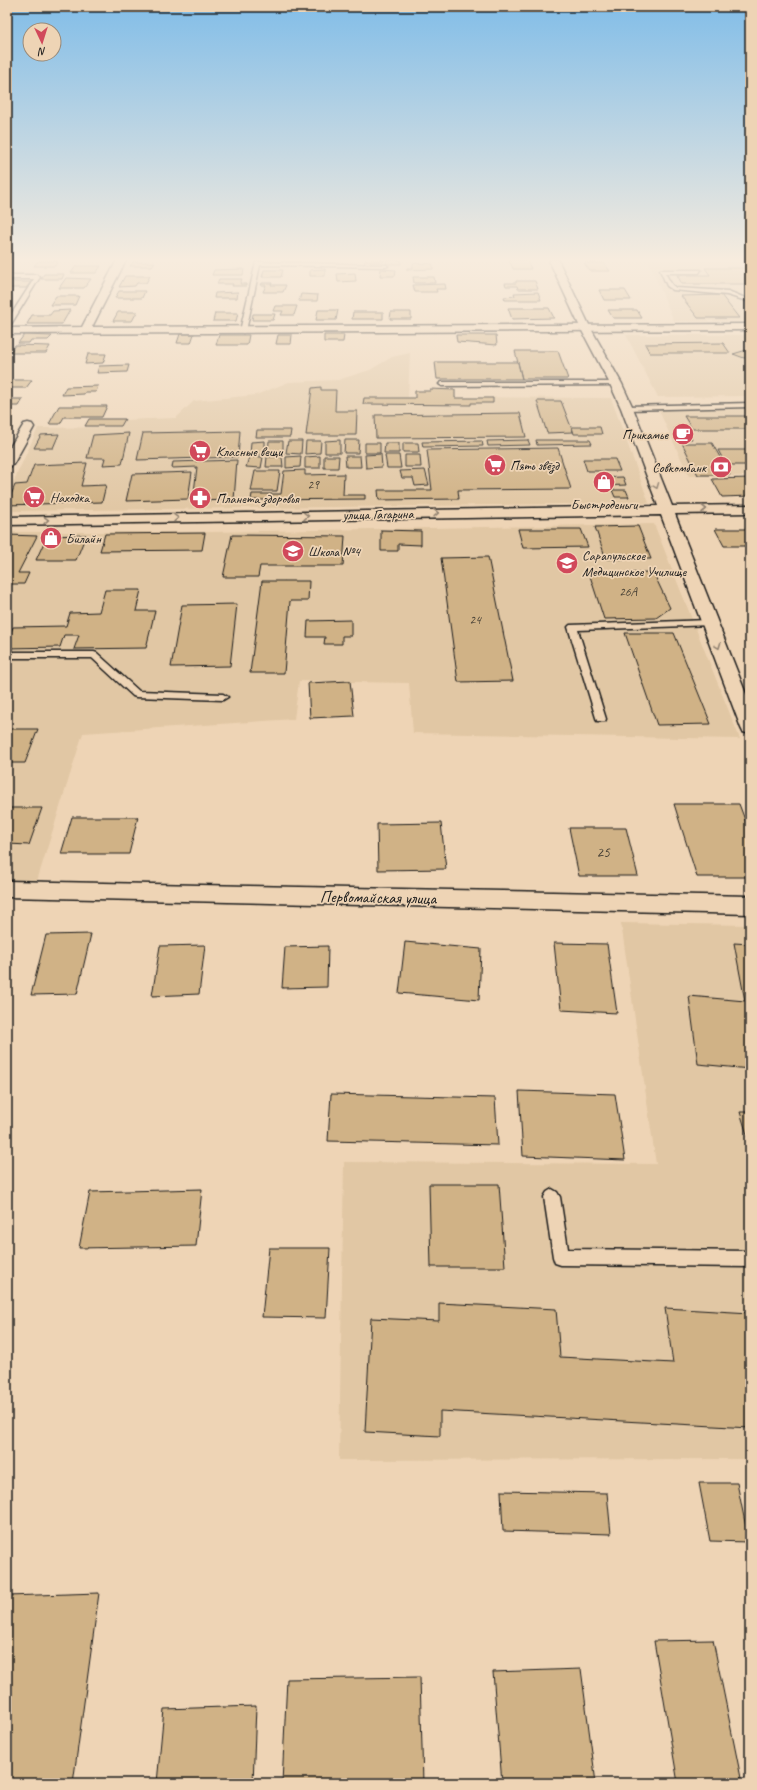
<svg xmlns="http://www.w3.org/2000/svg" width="757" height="1790" font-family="Caveat,sans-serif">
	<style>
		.built { fill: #e1c7a4 }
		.building { fill: #d0b286; stroke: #1c1c1c }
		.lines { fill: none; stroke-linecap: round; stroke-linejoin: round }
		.lane-casing { stroke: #1c1c1c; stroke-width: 3 }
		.street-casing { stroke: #1c1c1c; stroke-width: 3 }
		.secondary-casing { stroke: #1c1c1c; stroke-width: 3 }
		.lane { fill: #eed4b5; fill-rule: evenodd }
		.street { fill: #eed4b5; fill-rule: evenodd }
		.secondary { fill: #eed4b5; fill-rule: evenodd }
		.oneway { stroke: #908170 }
		.labels { text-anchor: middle; stroke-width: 3.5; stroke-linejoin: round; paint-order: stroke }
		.far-number-label { font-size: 13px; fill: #494236 }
		.far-poi-label { font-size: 14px; fill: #1c1c1c; stroke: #eed4b5; text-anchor: start }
		.far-street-label { font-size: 14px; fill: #1c1c1c; stroke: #eed4b5 }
		.number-label { font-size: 15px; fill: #494236 }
		.street-label { font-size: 17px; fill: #1c1c1c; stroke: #eed4b5 }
	</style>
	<rect width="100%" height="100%" fill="#eed4b5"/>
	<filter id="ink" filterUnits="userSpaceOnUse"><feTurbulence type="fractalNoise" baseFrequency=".025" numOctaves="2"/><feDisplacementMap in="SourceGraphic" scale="8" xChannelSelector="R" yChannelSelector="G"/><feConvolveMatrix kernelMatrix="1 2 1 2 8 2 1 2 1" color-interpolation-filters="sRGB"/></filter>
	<g filter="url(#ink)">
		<!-- built -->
		<path class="built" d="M648,260H750V321H674Z
			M626,335H750V396L658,397Z
			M410,353L408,397L611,398L649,503L7,511V496L38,428L121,427L124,420L176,418L194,401L256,395L289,382L338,380L370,370L392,357Z
			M750,403V476H689L656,404Z
			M654,524L740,739L413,733L409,683L299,681L294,719L83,733L37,881L7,880V532H210Z
			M621,923L750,925V1459L339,1460L344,1162L656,1164Z"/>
		<!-- building -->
		<path class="building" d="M365,260H384L383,262H370V264H364Z
			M386,260H401V264H386Z
			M509,260H527L531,269H513Z
			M38,261H58L55,266H34Z
			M133,262H155L152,266H130Z
			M413,263L433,264V269L407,270V268H413Z
			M584,263H604L610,271H590Z
			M76,266H101L96,273H71Z
			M705,268H750V284H682L677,275H710Z
			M244,269L243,275H212L214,270Z
			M325,269V276H310V270Z
			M381,269L396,270L395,276H380Z
			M264,270H283L281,277H262Z
			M355,273L356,281L338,282L337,274Z
			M44,274H64L62,279H41Z
			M125,276H150L146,283H137L135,286L119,287Z
			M413,277H434L435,283H414Z
			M66,278L91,279L84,288H59Z
			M219,279H242L240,284H246V286H232L233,284H217Z
			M7,281H15L14,282H31L26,288H9L10,287H7Z
			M516,281H535L538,289H518L517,286H506L505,283H516Z
			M262,283H272L271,285H286L283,292H263L266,285H261Z
			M445,284L446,289H436L437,292H415L413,285Z
			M599,290H625L631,300H604Z
			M119,291H145L142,298H115Z
			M238,292L237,298H214L215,293Z
			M538,292L541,300H505L504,297L515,296L514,293Z
			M301,294L318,295L317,301H299Z
			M721,295L739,318H698L681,296Z
			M56,296H79L75,305H50Z
			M275,306H297L294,315H281L283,311H273Z
			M508,308H549L554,318L512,319Z
			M70,310L62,324H27L32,315H50L53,311Z
			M318,310H338L336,320H316Z
			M608,310H637L642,318H613Z
			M118,312H137L132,321H113Z
			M353,312H383V319H352Z
			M391,312H411V319H390Z
			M215,313H238L236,321H213Z
			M253,314H275L273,320H252Z
			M180,334H194L191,343H177Z
			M24,335L52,336L48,340H31L29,343H18Z
			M219,335H249L247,345H216Z
			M278,335H292L291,344H276Z
			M324,335H344L343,342H324Z
			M456,335H496L497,345L457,342Z
			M723,343L730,353H650L645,344Z
			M15,345L50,346L46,353H10Z
			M750,349V357L744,358L733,354Z
			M515,351H558L568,379H522Z
			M88,354H106L103,363L85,364Z
			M435,362H518L522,379H437Z
			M129,365L127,372L97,373L99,366Z
			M8,380H32L26,388H7Z
			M98,386L96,392H85L84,394L62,395L66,387Z
			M321,387V390H336L335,411H357L356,435H306L312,388Z
			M430,389L455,390V398H493V403H471V405L363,404L364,398H415V391H430Z
			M7,399H23L19,406H7Z
			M537,401H561L573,432L547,433Z
			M59,406H107L102,417H64L60,424H49Z
			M520,413L526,437L376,438L375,415Z
			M684,416H750V429H692Z
			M89,419H125L121,426H85Z
			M572,427H600L602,434H574Z
			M686,428L692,439H680L674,429Z
			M257,430H291L290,437H256Z
			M240,431L238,457L137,460L143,433Z
			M129,433L122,464L103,465L105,458H87L93,435Z
			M59,434L53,448H34L41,435Z
			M340,440V453H325V441Z
			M345,440H359L358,453H344Z
			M528,440L530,445L488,446L487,441Z
			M536,440H590L592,444L537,445Z
			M265,441V455H250L251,442Z
			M269,441H283V454H268Z
			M288,441H302L301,454L286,453Z
			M306,441H321L320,453L305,454Z
			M482,441L483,446L423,447L422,442Z
			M365,443H380V453H365Z
			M385,443H399V453H384Z
			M403,443H418L419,452H403Z
			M682,443H712L730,475H698Z
			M558,448L571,489L458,490L459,499L379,500L378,490H432L427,450Z
			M718,450H750V465H726Z
			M381,454L382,467L366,468L365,455Z
			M385,455H399L401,468H387Z
			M405,455H420L421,467H405Z
			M301,456L300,467L286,468V457Z
			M320,456V468H305V457Z
			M324,456H339L338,468H324Z
			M345,456H360L361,467H346Z
			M249,457H263L261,468L246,467Z
			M267,457H282L283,467H266Z
			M583,459H615L620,471H587Z
			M237,460L234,500L193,501L197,467L172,468L173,462Z
			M87,463L81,486L106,485L102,502L7,505L15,485L27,484L34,465Z
			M305,470V475L344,474L343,495H365V499L251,500L252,494H281L284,471Z
			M425,470L429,485L415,486L413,478H402L400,471Z
			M255,471H280L277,491H251Z
			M192,472L188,499L126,501L132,474Z
			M623,477L626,485L599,486L596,478Z
			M750,478V496L722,497L712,479Z
			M612,490H626L629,497H615Z
			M638,526L651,559H606L595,527Z
			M518,529H581L588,547L523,548Z
			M715,529H750V546H724Z
			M381,530L421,531V545L398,544V551H381Z
			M205,533L202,550L100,551L105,534Z
			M7,535L37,536L18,573H29L24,584H7Z
			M86,535L76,560H36L47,536Z
			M232,535L345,536L343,566H260L258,577H223Z
			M488,557L513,681L458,682L441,558Z
			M653,572L670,608L656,618L604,619L589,573Z
			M262,581H309L308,601H290L284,673H250Z
			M105,590H141L136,611H155L146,648L74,649L79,635H64L60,647L7,648V643L13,627L66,626L70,613L99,612Z
			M237,604L230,666L171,667L182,605Z
			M351,620V636H342V644H324L325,637H307L308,621Z
			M625,633H674L711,724L657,725Z
			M350,681L354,716L310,718L308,683Z
			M7,729H38L25,763H7Z
			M674,804H739L750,833V877H697Z
			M7,808H42L29,845L7,844Z
			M72,817H138L129,854H61Z
			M441,823L446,869L378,870L377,824Z
			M569,828H626L638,876H579Z
			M91,934L77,994L31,995L46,935Z
			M405,942L481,949L479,1000L399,993Z
			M554,943L607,944L617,1013L561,1010Z
			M734,943L750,944V1069L698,1064L689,996L745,1001Z
			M205,945L199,994L152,996L160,946Z
			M328,946L327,987L282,988L285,947Z
			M519,1091L615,1094L625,1160L523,1156Z
			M331,1094L495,1098L498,1145L328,1141Z
			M740,1112H750V1144Z
			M429,1184H499L505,1267H431Z
			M202,1189L196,1246L79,1248L90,1192Z
			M269,1248H330L326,1318L262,1317Z
			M439,1303L556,1309L560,1357L673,1363L665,1308L750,1313V1428L440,1411V1436L365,1432L371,1318L439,1321Z
			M699,1483H737L749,1542L710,1541Z
			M501,1491L607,1493L611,1534L503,1531Z
			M99,1593L73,1783H7V1596Z
			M713,1640L742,1783H678L654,1641Z
			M581,1669L596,1783H502L493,1672Z
			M420,1677L423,1783H282L287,1679Z
			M256,1706L253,1783H157L164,1709Z"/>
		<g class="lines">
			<!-- lane casing -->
			<g class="lane-casing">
				<path id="lane" d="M256,262L386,265L388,266L386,267L260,265L246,331L243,333L240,331Z
					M660,270H701L699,273H665L672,285L676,288L728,291L750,300V302L727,295L673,290L667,286Z
					M7,275H37L40,277L10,326L7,328V321L34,279H7Z
					M616,382L618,383V385L442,386L439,384L442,382Z
					M750,403V407L627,410L624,408L627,406Z
					M709,620L712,621L713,623L712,625L578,630L606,719L605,721H597L568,627L570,625Z
					M7,652H94L97,653L139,691L223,694L228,697L223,700L136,697L133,696L92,658H7Z
					M552,1189L557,1192L560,1197L568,1249L750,1251V1267L561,1265L555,1263L553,1257L544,1197L547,1192Z"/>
			</g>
			<!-- street casing -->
			<g class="street-casing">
				<path id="street" d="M117,260H126L92,327L750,324V330L7,334V328L82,327Z
					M28,423L32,424L34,427L14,463L12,466L7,467V452L24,424Z
					M7,881L750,896V914L7,897Z"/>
			</g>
			<!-- secondary casing -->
			<g class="secondary-casing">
				<path id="secondary" d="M549,260H558L590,327L622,384L633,408L672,506L750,505V513L675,514L750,704V734L743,732L741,728L661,515L7,525V517L658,506L621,408L610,384L580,327Z"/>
			</g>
			<!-- lane -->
			<use href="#lane" class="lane"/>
			<!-- street -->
			<use href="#street" class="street"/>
			<!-- secondary -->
			<use href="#secondary" class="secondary"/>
		</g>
		<!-- one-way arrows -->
		<defs><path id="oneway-chevron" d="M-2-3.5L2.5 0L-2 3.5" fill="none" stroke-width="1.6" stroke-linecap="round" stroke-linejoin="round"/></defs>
		<g class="oneway">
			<use href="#oneway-chevron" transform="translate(656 486) rotate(69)"/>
			<use href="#oneway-chevron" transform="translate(704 509)"/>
			<use href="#oneway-chevron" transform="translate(436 513) rotate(-1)"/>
			<use href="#oneway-chevron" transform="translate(306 516) rotate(-1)"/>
			<use href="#oneway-chevron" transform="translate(176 518) rotate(-1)"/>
			<use href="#oneway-chevron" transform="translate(46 520) rotate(-1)"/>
			<use href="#oneway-chevron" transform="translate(718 646) rotate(69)"/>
		</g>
	</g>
	<!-- sky -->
	<linearGradient id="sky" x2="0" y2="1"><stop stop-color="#81bde8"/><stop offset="0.51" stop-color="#f7ecde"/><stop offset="1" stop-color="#f7ecde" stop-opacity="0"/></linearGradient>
	<rect width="757" height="510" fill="url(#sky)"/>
	<!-- icons -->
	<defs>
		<g id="cafe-disc" transform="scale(1.15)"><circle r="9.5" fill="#d1495b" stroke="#eed4b5"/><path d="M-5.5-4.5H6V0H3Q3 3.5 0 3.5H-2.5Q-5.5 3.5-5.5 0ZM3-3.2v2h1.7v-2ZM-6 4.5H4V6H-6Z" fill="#fff"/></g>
		<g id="supermarket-disc" transform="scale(1.15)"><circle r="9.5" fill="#d1495b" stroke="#eed4b5"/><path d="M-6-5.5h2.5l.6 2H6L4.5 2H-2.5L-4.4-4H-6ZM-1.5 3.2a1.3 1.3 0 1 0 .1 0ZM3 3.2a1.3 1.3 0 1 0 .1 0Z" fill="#fff"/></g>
		<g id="bank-disc" transform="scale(1.15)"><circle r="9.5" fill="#d1495b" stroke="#eed4b5"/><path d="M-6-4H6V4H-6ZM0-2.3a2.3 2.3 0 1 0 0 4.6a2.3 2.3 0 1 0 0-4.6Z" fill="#fff"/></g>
		<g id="shop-disc" transform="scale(1.15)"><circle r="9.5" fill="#d1495b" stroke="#eed4b5"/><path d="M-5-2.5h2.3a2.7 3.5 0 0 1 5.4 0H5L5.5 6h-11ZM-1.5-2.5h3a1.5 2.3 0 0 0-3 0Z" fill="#fff"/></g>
		<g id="pharmacy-disc" transform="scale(1.15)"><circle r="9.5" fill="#d1495b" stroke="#eed4b5"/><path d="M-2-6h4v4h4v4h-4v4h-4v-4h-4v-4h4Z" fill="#fff"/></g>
		<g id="school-disc" transform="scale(1.15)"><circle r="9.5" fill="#d1495b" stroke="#eed4b5"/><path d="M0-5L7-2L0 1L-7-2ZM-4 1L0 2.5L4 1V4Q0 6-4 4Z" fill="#fff"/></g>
	</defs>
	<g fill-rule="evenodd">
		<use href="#cafe-disc" x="683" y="434"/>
		<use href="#supermarket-disc" x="200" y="451"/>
		<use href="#supermarket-disc" x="495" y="465"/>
		<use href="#bank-disc" x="721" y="467"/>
		<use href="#shop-disc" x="604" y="482"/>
		<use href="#supermarket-disc" x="34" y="497"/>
		<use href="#pharmacy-disc" x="200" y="498"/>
		<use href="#shop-disc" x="51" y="538"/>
		<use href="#school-disc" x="293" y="551"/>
		<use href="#school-disc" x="567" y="563"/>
	</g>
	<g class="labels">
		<!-- far-number labels -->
		<g class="far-number-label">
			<text x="313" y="489">29</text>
			<text x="628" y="596">26А</text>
			<text x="475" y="624">24</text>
		</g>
		<!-- far-poi labels -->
		<g class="far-poi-label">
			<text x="668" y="439" text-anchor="end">Прикамье</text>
			<text x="216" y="456">Класные вещи</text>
			<text x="510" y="470">Пять звёзд</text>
			<text x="706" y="472" text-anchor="end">Совкомбанк</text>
			<text x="50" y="502">Находка</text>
			<text x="216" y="503">Планета здоровья</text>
			<text x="604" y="509" text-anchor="middle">Быстроденьги</text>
			<text x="66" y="543">Билайн</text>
			<text x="308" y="556">Школа №4</text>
			<text x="582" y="560">Сарапульское<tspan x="582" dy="16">Медицинское Училище</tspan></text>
		</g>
		<!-- far-street labels -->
		<g class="far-street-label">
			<text transform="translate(378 514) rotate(-1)" y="5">улица Гагарина</text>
		</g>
		<!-- number labels -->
		<g class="number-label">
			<text x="603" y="857">25</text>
		</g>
		<!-- street labels -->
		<g class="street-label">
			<text transform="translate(378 897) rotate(1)" y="6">Первомайская улица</text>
		</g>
	</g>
	<!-- margin -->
	<rect width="757" height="1790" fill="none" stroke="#eed4b5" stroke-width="24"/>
	<rect x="12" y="12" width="733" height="1766" fill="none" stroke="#1c1c1c" stroke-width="1.5" filter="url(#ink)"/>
	<!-- north arrow -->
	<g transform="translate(42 42) rotate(176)"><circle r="19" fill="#eed4b5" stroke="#9a8a78"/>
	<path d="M0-3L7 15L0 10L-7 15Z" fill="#d1495b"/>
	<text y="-6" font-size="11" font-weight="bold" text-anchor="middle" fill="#1c1c1c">N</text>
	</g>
</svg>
